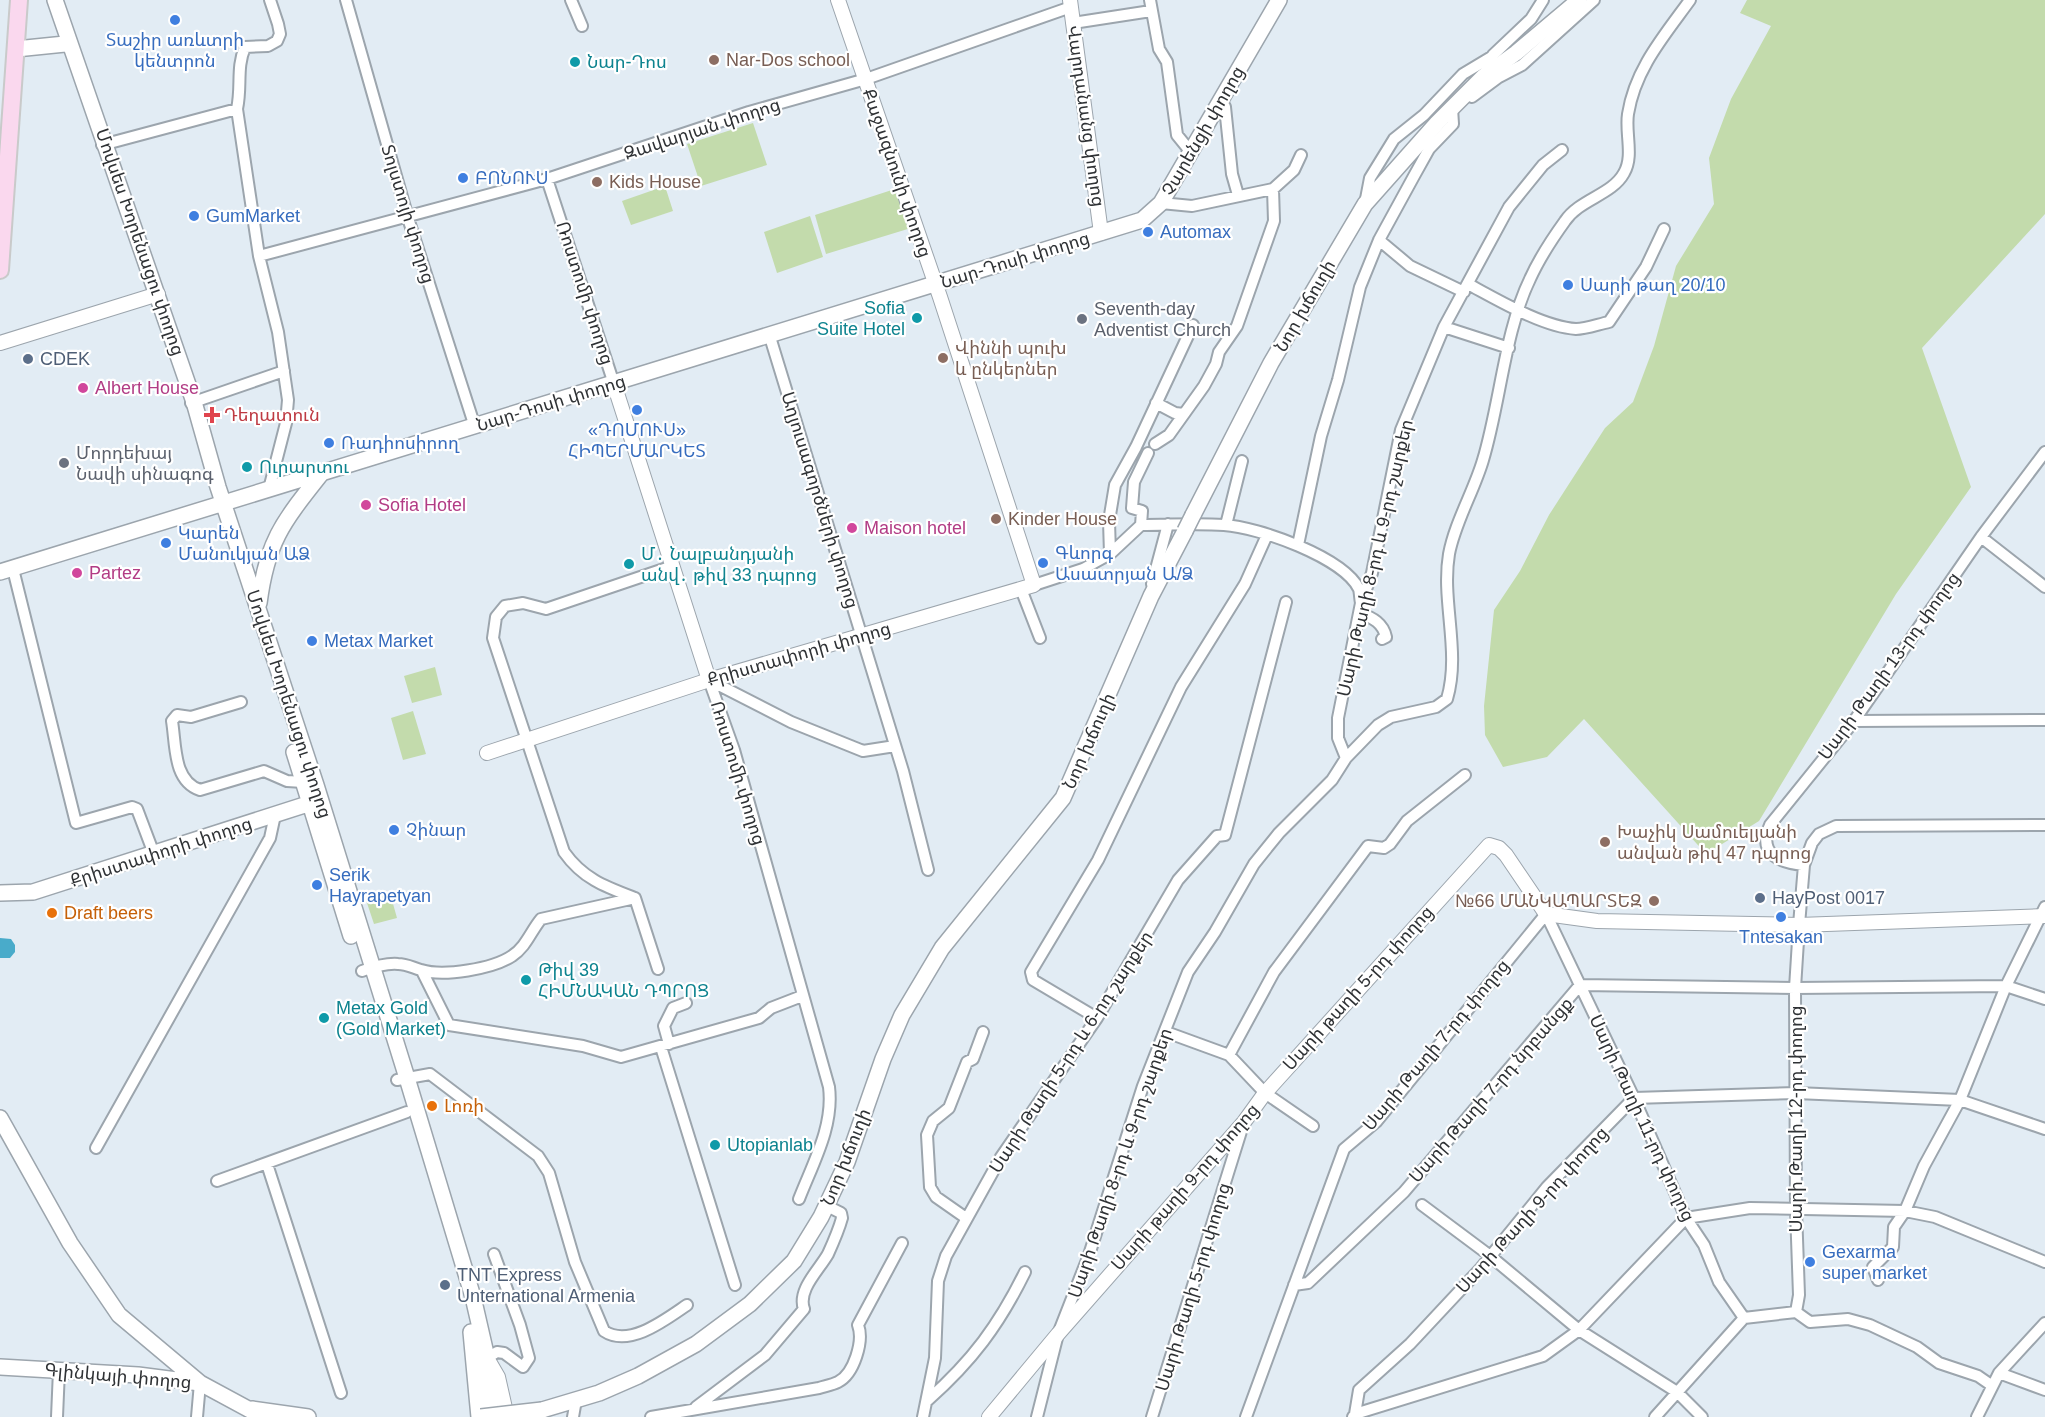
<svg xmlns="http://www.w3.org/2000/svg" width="2045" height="1417" font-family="Arial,'Noto Sans Armenian',sans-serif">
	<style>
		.green { fill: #c3dbac }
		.water { fill: #49abca }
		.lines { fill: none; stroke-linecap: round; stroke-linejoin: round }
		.minor-casing { stroke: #9ca5ad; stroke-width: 14 }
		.tertiary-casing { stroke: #9ca5ad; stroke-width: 16 }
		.secondary-casing { stroke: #9ca5ad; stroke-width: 18 }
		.primary-casing { stroke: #c9caca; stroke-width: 20 }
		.minor { stroke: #fff; stroke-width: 10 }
		.tertiary { stroke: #fff; stroke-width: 14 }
		.secondary { stroke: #fff; stroke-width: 15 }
		.primary { stroke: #fad8ee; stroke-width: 16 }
		.secondary-bridge-casing { stroke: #9ca5ad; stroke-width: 18; stroke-linecap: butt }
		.secondary-bridge { stroke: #fff; stroke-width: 15 }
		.shop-dot { fill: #3f7fe0; stroke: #fff; stroke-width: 2 }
		.education-dot { fill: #8d6e63; stroke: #fff; stroke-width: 2 }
		.culture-dot { fill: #0f9aa8; stroke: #fff; stroke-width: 2 }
		.worship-dot { fill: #6b7280; stroke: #fff; stroke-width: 2 }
		.service-dot { fill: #5c6f8a; stroke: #fff; stroke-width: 2 }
		.hotel-dot { fill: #d1479c; stroke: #fff; stroke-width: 2 }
		.health-dot { fill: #e0444e; stroke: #fff; stroke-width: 2 }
		.food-dot { fill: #e8710a; stroke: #fff; stroke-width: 2 }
		.labels { text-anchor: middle; stroke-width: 4.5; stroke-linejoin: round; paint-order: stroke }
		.shop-label { font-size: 18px; fill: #366cbe; stroke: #fff; text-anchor: start }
		.education-label { font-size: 18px; fill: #785e54; stroke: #fff; text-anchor: start }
		.culture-label { font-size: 18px; fill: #0d838f; stroke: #fff; text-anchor: start }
		.street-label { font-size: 18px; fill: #2f3235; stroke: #fff }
		.worship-label { font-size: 18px; fill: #5b616d; stroke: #fff; text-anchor: start }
		.service-label { font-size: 18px; fill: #4e5e75; stroke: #fff; text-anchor: start }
		.hotel-label { font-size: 18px; fill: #b23c85; stroke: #fff; text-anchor: start }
		.health-label { font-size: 18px; fill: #be3a42; stroke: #fff; text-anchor: start }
		.food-label { font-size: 18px; fill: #c56008; stroke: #fff; text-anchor: start }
	</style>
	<rect width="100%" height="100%" fill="#e2ecf4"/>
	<!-- green -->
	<path class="green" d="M1747,0H2045V214L1922,348L1971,487L1896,594L1759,821L1706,854L1584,719L1547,757L1503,767L1485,735L1484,706L1494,610L1520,571L1549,515L1605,428L1633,402L1654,346L1676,266L1714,204L1709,158L1731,99L1771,26L1740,13Z
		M753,123L767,165L701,186L687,144Z
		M665,186L673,211L631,225L622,201Z
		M898,188L911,228L826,254L815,215Z
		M810,216L823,257L777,273L764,232Z
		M435,667L442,695L412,703L404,676Z
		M413,711L426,754L403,760L391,718Z
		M390,893L397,918L374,924L366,900Z"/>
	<!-- water -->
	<path class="water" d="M0,938L11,939L15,945V952L10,958H0Z"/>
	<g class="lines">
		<!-- minor casing -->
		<g class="minor-casing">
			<path id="minor" d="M346,0L408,218L475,427
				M571,0L582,26
				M1150,0L1159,49L1167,62L1177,135L1190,151
				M1543,0L1531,19L1493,55L1484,76L1499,77L1522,65L1594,0
				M1073,23L1151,11
				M1472,97L1499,77
				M1221,100L1225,107L1232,174L1238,195
				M102,145L237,109
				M547,179L614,384
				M1161,203L1192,206L1273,189L1294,170L1301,155
				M1365,204L1370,178L1394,139L1424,115L1463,74L1493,56
				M1379,240L1410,266L1464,292
				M259,256L547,179L749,112L866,79L1071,7
				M1468,284C1498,300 1543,327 1576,329C1586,329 1599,324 1609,322L1646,267L1664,229
				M1444,327L1509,348
				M770,337L903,771L928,870
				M191,403L284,371
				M1156,403L1175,413L1184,414L1204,386L1216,364L1219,352L1237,326L1274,221L1273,189
				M1155,444L1169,435L1184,414
				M269,489L286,423L288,400L278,332L259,256L237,109C242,86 236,68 245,47L268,46L277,41L280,34L278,24L270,0
				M1141,525L1142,511L1132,508L1134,482L1148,453
				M1226,525L1242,461
				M1981,537L2045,587
				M1298,545L1321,436L1338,380L1360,287L1379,240L1414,176L1429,149L1453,124L1452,108
				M1110,554L1109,521L1115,485L1136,447L1193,325
				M13,569L76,823L132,807L137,809L154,854
				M1152,584L1168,524
				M1034,585L1083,569L1110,554L1141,525C1169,525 1197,523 1224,525C1258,527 1343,557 1359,589C1360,592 1360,599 1361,603
				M1021,589L1040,638
				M1360,613C1373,618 1383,623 1386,637L1382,639
				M709,680L734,750L829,1087C834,1126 813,1163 799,1199
				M709,680L791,722L863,751L895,746
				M241,702L191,717L177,715L172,721C176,745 173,781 200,790L264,771L287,781L303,782
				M1854,721L2045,720
				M1346,758L1338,738V718L1361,603L1372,573L1401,430L1444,327L1509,207L1543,165L1562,150
				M1804,865C1780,863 1757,854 1770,825L1854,721L1981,537L2045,452
				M658,969L635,898C606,887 583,879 564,852L493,638L496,617L505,606L523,603L546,609L673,566
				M362,971C373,967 386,963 398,964C407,964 413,968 421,970C443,977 493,969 512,956C526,947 531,931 541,919L635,898
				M422,971L449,1025L583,1046L621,1057L759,1018L771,1008L802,996
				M1097,1018L1033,980L1031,972L1098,860L1181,687L1245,584L1267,535
				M1166,1032L1229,1055L1265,1093L1313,1126
				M669,1044L664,1026L673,1008L686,1003
				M661,1047L735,1285
				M1229,1055L1274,972L1368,846L1384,848L1390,844L1407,821L1465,775
				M397,1080L430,1074L538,1156L549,1173L575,1262L604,1331C629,1348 665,1320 687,1305
				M96,1148L270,838L275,815
				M267,1164L341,1393
				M217,1181L407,1112
				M1422,1205L1489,1255L1579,1330L1677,1392L1702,1417
				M966,1218L936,1197L930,1187L927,1135L933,1121L949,1108L967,1062L973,1059L983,1032
				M1878,1280L1873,1267L1893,1247L1894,1227L1905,1211L1924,1166L1960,1100L2006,986L2045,907
				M1294,1285L1308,1283L1404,1192L1580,985L1795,988L2006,986L2045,999
				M1796,1312L1799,1295L1796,1210L1795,988L1799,925L1804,865L1812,843L1819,834L1836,826L2045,825
				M1744,1318L1796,1312L1810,1322L1848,1319L1870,1325L1917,1347L1939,1363L1978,1376L1991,1385
				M487,1358L497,1352L504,1353L523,1367L529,1358L520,1325L494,1254
				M1999,1373L2045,1390
				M928,1400C972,1361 999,1325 1025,1272
				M696,1407L765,1355L804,1309C797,1290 819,1270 828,1254C833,1243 839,1229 842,1218L841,1213L827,1206
				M1355,1414L1543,1356L1579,1330L1686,1218L1750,1208L1905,1211L1935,1217L2045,1262
				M57,1417L59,1370
				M197,1417L200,1383
				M573,1417L576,1400
				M651,1417L819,1388C825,1386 832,1385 838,1382C854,1374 864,1341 858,1325L902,1243
				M923,1417L935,1358L938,1281L946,1256L1001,1157L1097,1018L1178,880L1217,836L1225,835L1286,602
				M1037,1417L1058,1334L1089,1255L1143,1086L1188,972L1215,932L1254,864L1279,833L1332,780L1346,758L1378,725L1391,717L1436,707L1447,699C1461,652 1441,601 1449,554C1455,522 1474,491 1483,460C1500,404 1505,330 1530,279C1539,259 1552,239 1565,221C1580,199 1612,195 1624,173C1634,156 1625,133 1628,114C1635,69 1664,36 1690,0
				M1152,1417L1243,1125
				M1246,1417L1344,1149L1376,1122L1546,914L1634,1098L1686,1218L1704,1245L1719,1282L1744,1318
				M1353,1417L1355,1414L1359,1390L1410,1344L1481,1268L1547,1187L1634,1098L1796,1093L1960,1100L2045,1129
				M1655,1417L1744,1318
				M1977,1417L1999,1373L2045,1323"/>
		</g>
		<!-- tertiary casing -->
		<g class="tertiary-casing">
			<path id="tertiary" d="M1070,0L1101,233
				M0,343L158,294
				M614,384L709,680
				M487,753L709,680L1034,585L940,297L838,0
				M487,1358L498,1377L507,1417
				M989,1417L1058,1334L1244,1122L1265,1093L1489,845L1499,848L1506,855L1546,914L1597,921L1799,925L2045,916"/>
		</g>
		<!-- secondary casing -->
		<g class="secondary-casing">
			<path id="secondary" d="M55,0L194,402L218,487L316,785L407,1078L473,1297L487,1358L491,1417
				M16,49L65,44
				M1193,515L1271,363L1365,204L1437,123L1484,76L1516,53L1579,0
				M0,572L1142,220L1161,203L1279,0
				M259,603C267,541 283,522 321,474
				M294,752L351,936
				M0,893L33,892L317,801
				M0,1118L70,1243L119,1315L200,1383
				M471,1332L479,1417
				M0,1367L138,1375L200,1383L263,1417
				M252,1409L308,1417
				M542,1410L599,1393L638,1376L696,1344L750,1304L794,1261L821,1217L847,1162L883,1059L902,1015L942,948L1063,798L1151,596L1185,531"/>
		</g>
		<!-- primary casing -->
		<g class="primary-casing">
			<path id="primary" d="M0,270L19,0"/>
		</g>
		<!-- minor -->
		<use href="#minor" class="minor"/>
		<!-- tertiary -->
		<use href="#tertiary" class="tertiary"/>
		<!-- secondary -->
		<use href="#secondary" class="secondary"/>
		<!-- primary -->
		<use href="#primary" class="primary"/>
		<!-- secondary-bridge casing -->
		<g class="secondary-bridge-casing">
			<path id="secondary-bridge" d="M1185,531L1193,515
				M481,1417L542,1410"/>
		</g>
		<!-- secondary-bridge -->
		<use href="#secondary-bridge" class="secondary-bridge"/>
	</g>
	<!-- markers -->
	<g class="shop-dot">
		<circle cx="175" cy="20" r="6"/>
		<circle cx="463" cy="178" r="6"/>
		<circle cx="194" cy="216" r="6"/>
		<circle cx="1148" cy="232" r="6"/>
		<circle cx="1568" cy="285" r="6"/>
		<circle cx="637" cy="410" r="6"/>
		<circle cx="329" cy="443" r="6"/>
		<circle cx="166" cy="543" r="6"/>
		<circle cx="1043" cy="563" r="6"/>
		<circle cx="312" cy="641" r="6"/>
		<circle cx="394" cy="830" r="6"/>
		<circle cx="317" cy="885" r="6"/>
		<circle cx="1781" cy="917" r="6"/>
		<circle cx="1810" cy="1262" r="6"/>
	</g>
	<g class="education-dot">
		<circle cx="714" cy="60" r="6"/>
		<circle cx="597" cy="182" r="6"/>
		<circle cx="943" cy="358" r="6"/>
		<circle cx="996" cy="519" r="6"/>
		<circle cx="1605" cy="842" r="6"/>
		<circle cx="1654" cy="901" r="6"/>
	</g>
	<g class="culture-dot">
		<circle cx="575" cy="62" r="6"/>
		<circle cx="917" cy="318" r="6"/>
		<circle cx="247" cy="467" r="6"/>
		<circle cx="629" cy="564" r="6"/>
		<circle cx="526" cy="980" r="6"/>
		<circle cx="324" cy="1018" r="6"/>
		<circle cx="715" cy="1145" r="6"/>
	</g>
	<g class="worship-dot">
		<circle cx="1082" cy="319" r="6"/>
		<circle cx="64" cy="463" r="6"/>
	</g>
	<g class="service-dot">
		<circle cx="28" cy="359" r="6"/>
		<circle cx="1760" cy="898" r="6"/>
		<circle cx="445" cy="1285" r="6"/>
	</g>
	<g class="hotel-dot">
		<circle cx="83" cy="388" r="6"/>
		<circle cx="366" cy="505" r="6"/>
		<circle cx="852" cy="528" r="6"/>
		<circle cx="77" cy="573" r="6"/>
	</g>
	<path class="health-dot" d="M209 406h6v6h6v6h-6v6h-6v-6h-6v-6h6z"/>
	<g class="food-dot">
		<circle cx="52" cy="913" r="6"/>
		<circle cx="432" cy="1106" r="6"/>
	</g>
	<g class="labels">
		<!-- shop labels -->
		<g class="shop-label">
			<text x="175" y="46" text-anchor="middle">Տաշիր առևտրի<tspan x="175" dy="21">կենտրոն</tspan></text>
			<text x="475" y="184">ԲՈՆՈՒՍ</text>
			<text x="206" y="222">GumMarket</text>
			<text x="1160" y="238">Automax</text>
			<text x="1580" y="291">Սարի թաղ 20/10</text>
			<text x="637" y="436" text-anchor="middle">«ԴՈՄՈՒՍ»<tspan x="637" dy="21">ՀԻՊԵՐՄԱՐԿԵՏ</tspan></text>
			<text x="341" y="449">Ռադիոսիրող</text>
			<text x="178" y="539">Կարեն<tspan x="178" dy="21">Մանուկյան ԱՁ</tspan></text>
			<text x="1055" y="559">Գևորգ<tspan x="1055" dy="21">Ասատրյան Ա/Ձ</tspan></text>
			<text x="324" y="647">Metax Market</text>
			<text x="406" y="836">Չինար</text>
			<text x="329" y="881">Serik<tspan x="329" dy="21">Hayrapetyan</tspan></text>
			<text x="1781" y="943" text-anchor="middle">Tntesakan</text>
			<text x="1822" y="1258">Gexarma<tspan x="1822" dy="21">super market</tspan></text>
		</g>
		<!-- education labels -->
		<g class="education-label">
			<text x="726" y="66">Nar-Dos school</text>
			<text x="609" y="188">Kids House</text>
			<text x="955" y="354">Վիննի պուխ<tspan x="955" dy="21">և ընկերներ</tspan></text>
			<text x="1008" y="525">Kinder House</text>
			<text x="1617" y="838">Խաչիկ Սամուելյանի<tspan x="1617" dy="21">անվան թիվ 47 դպրոց</tspan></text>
			<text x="1642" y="907" text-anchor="end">№66 ՄԱՆԿԱՊԱՐՏԵԶ</text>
		</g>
		<!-- culture labels -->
		<g class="culture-label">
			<text x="587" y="68">Նար-Դոս</text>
			<text x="905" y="314" text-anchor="end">Sofia<tspan x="905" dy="21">Suite Hotel</tspan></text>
			<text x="259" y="473">Ուրարտու</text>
			<text x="641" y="560">Մ․ Նալբանդյանի<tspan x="641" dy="21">անվ․ թիվ 33 դպրոց</tspan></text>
			<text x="538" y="976">Թիվ 39<tspan x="538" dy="21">ՀԻՄՆԱԿԱՆ ԴՊՐՈՑ</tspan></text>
			<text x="336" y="1014">Metax Gold<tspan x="336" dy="21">(Gold Market)</tspan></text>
			<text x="727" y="1151">Utopianlab</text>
		</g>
		<!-- street labels -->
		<g class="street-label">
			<text transform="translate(1086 116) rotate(82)" y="6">Վարդանանց փողոց</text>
			<text transform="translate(702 129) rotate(-18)" y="6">Զավարյան փողոց</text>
			<text transform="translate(1203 131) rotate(-60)" y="6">Չարենցի փողոց</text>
			<text transform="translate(897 173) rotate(71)" y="6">Քաջազնունի փողոց</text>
			<text transform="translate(408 214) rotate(73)" y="6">Տոլստոյի փողոց</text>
			<text transform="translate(140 242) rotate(71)" y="6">Մովսես Խորենացու փողոց</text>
			<text transform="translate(1015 260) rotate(-17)" y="6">Նար-Դոսի փողոց</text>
			<text transform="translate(585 293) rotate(72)" y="6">Ռոստոմի փողոց</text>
			<text transform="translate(1305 306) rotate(-60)" y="6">Նոր խճուղի</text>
			<text transform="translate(551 403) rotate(-17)" y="6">Նար-Դոսի փողոց</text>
			<text transform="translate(820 500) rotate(73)" y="6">Աղյուսագործների փողոց</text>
			<text transform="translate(1375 558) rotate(-77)" y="6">Սարի Թաղի 8-րդ և 9-րդ շարքեր</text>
			<text transform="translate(799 654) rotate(-16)" y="6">Քրիստափորի փողոց</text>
			<text transform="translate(1889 666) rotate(-54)" y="6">Սարի Թաղի 13-րդ փողոց</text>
			<text transform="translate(289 704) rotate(72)" y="6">Մովսես Խորենացու փողոց</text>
			<text transform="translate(1089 741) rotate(-66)" y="6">Նոր խճուղի</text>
			<text transform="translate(738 773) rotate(73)" y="6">Ռոստոմի փողոց</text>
			<text transform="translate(161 852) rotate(-18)" y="6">Քրիստափորի փողոց</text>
			<text transform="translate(1358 988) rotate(-48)" y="6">Սարի թաղի 5-րդ փողոց</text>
			<text transform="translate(1436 1045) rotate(-50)" y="6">Սարի Թաղի 7-րդ փողոց</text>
			<text transform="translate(1071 1052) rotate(-57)" y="6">Սարի Թաղի 5-րդ և 6-րդ շարքեր</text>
			<text transform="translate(1491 1090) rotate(-49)" y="6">Սարի Թաղի 7-րդ նրբանցք</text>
			<text transform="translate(1642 1118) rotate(65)" y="6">Սարի Թաղի 11-րդ փողոց</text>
			<text transform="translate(1796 1119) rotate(-90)" y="6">Սարի Թաղի 12-րդ փողոց</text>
			<text transform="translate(846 1157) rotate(-68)" y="6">Նոր խճուղի</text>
			<text transform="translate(1120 1163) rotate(-71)" y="6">Սարի Թաղի 8-րդ և 9-րդ շարքեր</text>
			<text transform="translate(1185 1187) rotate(-49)" y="6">Սարի թաղի 9-րդ փողոց</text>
			<text transform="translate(1532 1210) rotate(-48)" y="6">Սարի Թաղի 9-րդ փողոց</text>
			<text transform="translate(1193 1287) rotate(-73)" y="6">Սարի Թաղի 5-րդ փողոց</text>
			<text transform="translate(118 1376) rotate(5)" y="6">Գլինկայի փողոց</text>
		</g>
		<!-- worship labels -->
		<g class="worship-label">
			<text x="1094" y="315">Seventh-day<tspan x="1094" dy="21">Adventist Church</tspan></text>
			<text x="76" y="459">Մորդեխայ<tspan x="76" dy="21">Նավի սինագոգ</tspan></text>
		</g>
		<!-- service labels -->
		<g class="service-label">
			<text x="40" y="365">CDEK</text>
			<text x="1772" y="904">HayPost 0017</text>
			<text x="457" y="1281">TNT Express<tspan x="457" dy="21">Unternational Armenia</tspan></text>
		</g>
		<!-- hotel labels -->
		<g class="hotel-label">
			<text x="95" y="394">Albert House</text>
			<text x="378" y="511">Sofia Hotel</text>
			<text x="864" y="534">Maison hotel</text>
			<text x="89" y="579">Partez</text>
		</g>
		<!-- health labels -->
		<g class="health-label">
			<text x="224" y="421">Դեղատուն</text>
		</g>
		<!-- food labels -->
		<g class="food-label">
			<text x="64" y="919">Draft beers</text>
			<text x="444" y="1112">Լոռի</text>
		</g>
	</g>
</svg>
